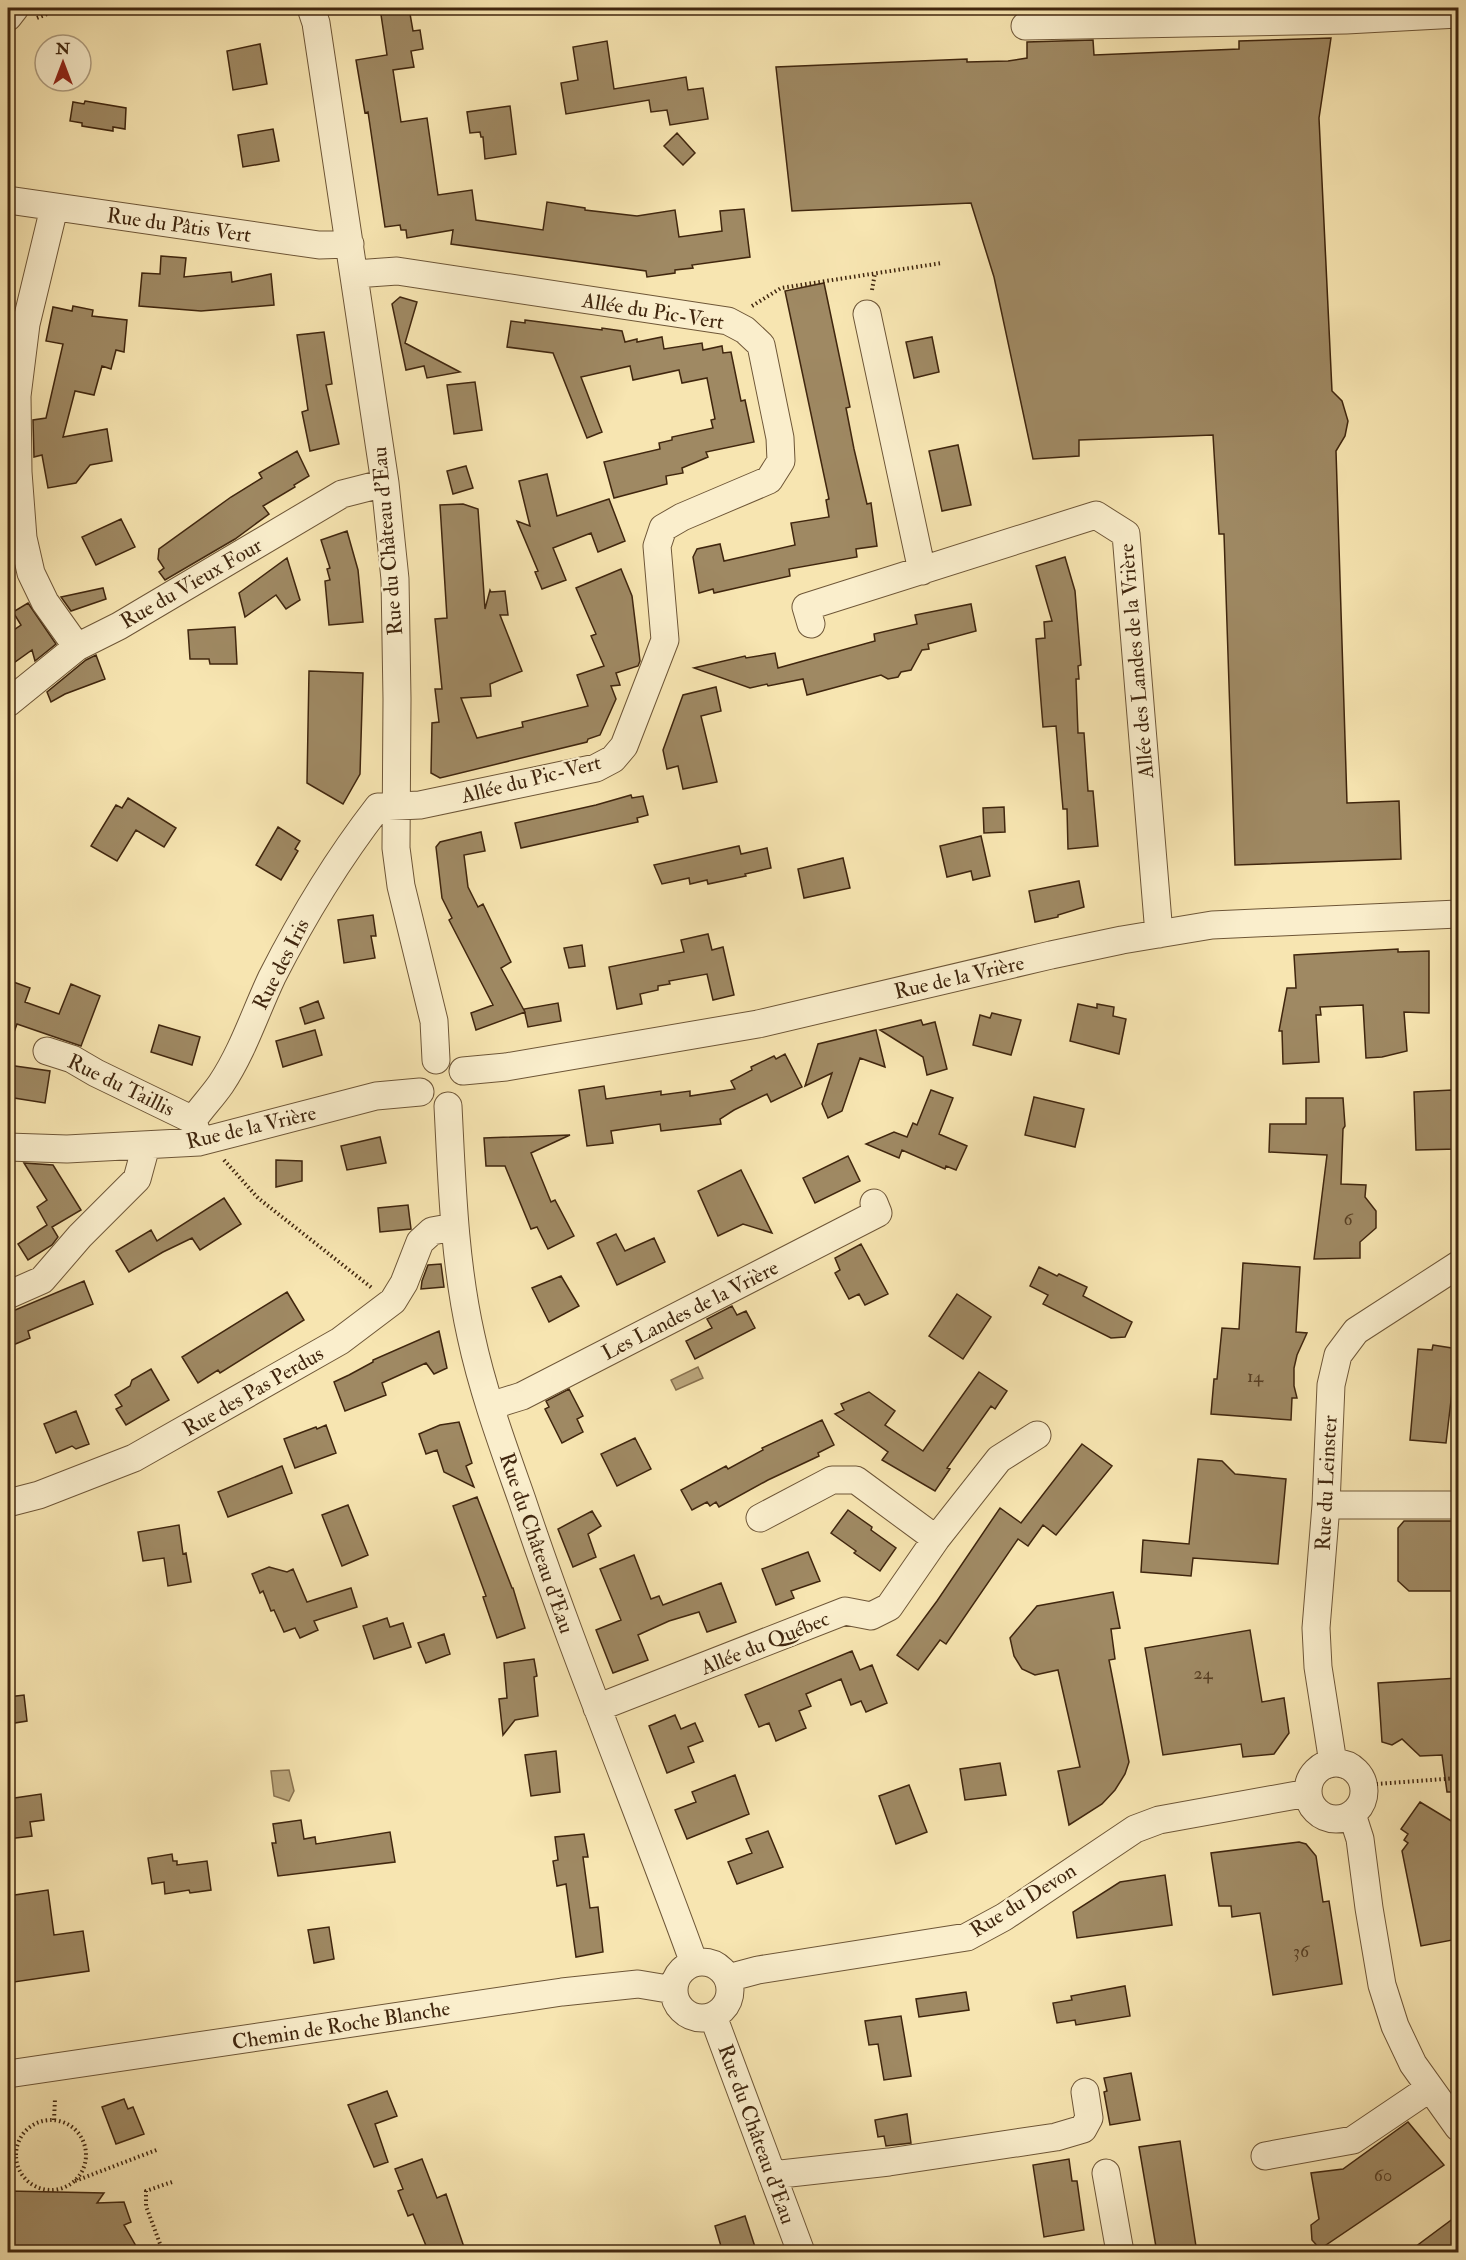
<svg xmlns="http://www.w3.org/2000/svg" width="1466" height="2260" font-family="'IM FELL Double Pica',serif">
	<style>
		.water { fill: #b9a47a; stroke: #89724f; stroke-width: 1.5 }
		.building { fill: #9f8963; stroke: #40260e; stroke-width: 1.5 }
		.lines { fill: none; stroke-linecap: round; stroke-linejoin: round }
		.minor-casing { stroke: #6e5637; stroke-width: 29 }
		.path { stroke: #40260e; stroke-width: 4; stroke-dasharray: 1.5 3; stroke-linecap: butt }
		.minor { stroke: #faeecc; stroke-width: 27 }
		.labels { text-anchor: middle; stroke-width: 4.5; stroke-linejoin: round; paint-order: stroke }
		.number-label { font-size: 18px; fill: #583f23 }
		.street-label { font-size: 21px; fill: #40260e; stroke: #faeecc }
	</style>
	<rect width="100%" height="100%" fill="#f7e5b1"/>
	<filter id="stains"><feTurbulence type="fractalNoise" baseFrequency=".00333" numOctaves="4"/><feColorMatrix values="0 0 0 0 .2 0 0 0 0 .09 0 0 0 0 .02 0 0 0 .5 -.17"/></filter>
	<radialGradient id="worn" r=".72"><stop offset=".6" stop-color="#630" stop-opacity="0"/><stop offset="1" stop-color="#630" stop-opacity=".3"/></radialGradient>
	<!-- water -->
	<path class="water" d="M698,1367L703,1378L676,1390L671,1380Z
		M289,1770L294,1791L289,1801L274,1796L271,1771Z"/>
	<!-- building -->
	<path class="building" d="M380,8H409L413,31L420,30L423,49L411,51L414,67L393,70L401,122L427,118L438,195L472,190L476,220L543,230L547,202L585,208V210L637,216L675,210L679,237L722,231L720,211L744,209L750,257L692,265L693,268L675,270V273L647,277L646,271L451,244L453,230L407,238L406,230H401L400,225L385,227L368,112L365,113L356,60L387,55Z
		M1331,38L1319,118L1332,391L1342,401L1348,421L1345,436L1336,451L1347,803L1399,801L1401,859L1235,865L1224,534H1219L1213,435L1079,440V456L1033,459L994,277L971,203L792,211L776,67L967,59V62L1008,61L1027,58V42L1093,40L1094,55L1239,49V41Z
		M607,41L614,89L686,77L688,90L703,88L708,119L670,125L667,110L651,112L649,100L566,114L561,83L578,80L573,47Z
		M260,44L267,84L233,90L227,51Z
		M85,101L126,108L125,129L113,127V131L82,126V123L70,121L73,102L84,104Z
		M510,106L516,154L485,159L483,137H481L480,132L470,133L467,112Z
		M273,129L279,161L243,167L238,135Z
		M677,133L695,153L683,165L664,146Z
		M161,256L186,258L184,277L231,272L232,282L271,274L274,305L201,311L139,306L142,273L160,274Z
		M824,283L850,407L846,408L854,449L867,504L871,503L877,546L856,549L857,557L789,569L790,576L714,593L713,589L699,593L693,557L697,549L720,544L724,561L795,545L791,523L829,517L826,500L829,499L785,291Z
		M400,297L417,302L405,343L460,372L427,378L424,366L406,370L392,304Z
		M73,306L93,310L92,316L127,320L124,352L116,350L111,369L102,366L94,395L75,391L63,437L107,429L112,461L90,465L76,483L48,488L42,455L34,457L33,420L46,418L63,344L46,341L53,307L72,311Z
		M525,320L602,330V328L622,331L625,342L637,339V342L662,337L664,349L702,343L703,350L722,346L723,353L731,352L741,401L745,400L754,442L706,452L708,457L682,468L683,473L666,476L667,484L614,498L604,462L660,449L659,443L672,440V437L713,428L711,420L715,419L707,378L682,383L679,370L633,380L630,366L581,377L602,432L587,438L553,353L507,347L511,321L525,323Z
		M324,332L332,384L326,385L339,444L310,451L302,412L308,410L297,335Z
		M932,337L939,372L914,378L906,342Z
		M475,382L482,430L454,434L447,385Z
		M958,445L971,505L942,511L929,451Z
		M297,451L309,476L294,485L295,487L263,506L269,514L235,539L165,580L159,572L164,568L158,559L159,549L231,497L262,478L259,473Z
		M466,466L473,488L453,494L447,471Z
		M547,474L557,516L609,499L625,541L598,552L591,533L553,548L566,580L542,589L535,572L538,571L517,521L530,526L519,481Z
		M463,504L478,509L485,609L490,590L491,592L505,591L508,615H500L522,671L490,684L491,696L461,698L477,738L523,727L522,722L588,706L577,675L604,666L591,636L596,634L576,588L621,569L632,596L640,661L638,666L616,673L620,685L611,686L616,699L600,735L588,739L587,742L440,778L431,773L432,723L439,722L435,689H442L435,619L447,618L440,505Z
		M121,519L135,547L96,565L82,537Z
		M347,531L358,570L363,622L329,625L325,581L330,580L327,569L330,568L321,540Z
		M1065,557L1075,591L1081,665L1078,666L1079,679H1076L1078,733H1084L1088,791H1093L1098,846L1068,849L1067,809H1063L1056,726L1043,727L1036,639L1045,638L1044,622L1052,621L1036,566Z
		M287,558L300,600L286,609L276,595L245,617L239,593Z
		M103,588L106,599L71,611L61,597Z
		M28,603L56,644L35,661L32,650L8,667V634L21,625L13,612Z
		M971,604L976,631L928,644L929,649L922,650L911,670L901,672L898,677L888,679L881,675L807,695L803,679L768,686L767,684L750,688L694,668L745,656L746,658L775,653L778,668L875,641L874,634L917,624L915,615Z
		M235,627L237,664H210L209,659H190L188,630Z
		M96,655L105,679L65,694L51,702L47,692L86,660Z
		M309,671L363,673L360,774L343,804L307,783Z
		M716,687L721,711L701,716L717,782L683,789L678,766L667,769L663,750L683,695Z
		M631,795L632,798L643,796L648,815L637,818L638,822L521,848L515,823L596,805Z
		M128,798L176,828L164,847L136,830L117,861L91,846L116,805L122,808Z
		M1004,807L1005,832L984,833L983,808Z
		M278,827L300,841L295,849L298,851L281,880L256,865Z
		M481,832L485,851L464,855L468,887L478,907L483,904L511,962L501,968L525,1012L476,1030L471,1013L493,1005L449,920L452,918L442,898L436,847L440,842Z
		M981,836L990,876L973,880L971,871L947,877L940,846Z
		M739,846L741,854L767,848L771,868L745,874L746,876L708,884L707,880L690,884L689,878L662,884L654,865Z
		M843,858L850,888L804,898L798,869Z
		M1079,881L1084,907L1058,915V917L1035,922L1029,891Z
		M373,915L376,936H371L375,958L344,963L338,920Z
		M708,934L712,950L723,947L734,995L713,1000L707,974L669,981L670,984L658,986V990L640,994L642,1004L617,1009L609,967L684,952L681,940Z
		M582,945L585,966L569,968L564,948Z
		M1398,949V952L1429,951V1013L1404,1012L1407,1051L1382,1057L1366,1058L1363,1005L1320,1007L1321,1015H1316L1319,1062L1283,1064L1282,1031H1279L1287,988H1296L1294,955Z
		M8,980L30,988L25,1002L59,1014L71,984L100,996L81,1046L17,1024L10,1043H8Z
		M318,1001L324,1018L305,1024L300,1008Z
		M558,1003L561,1021L528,1027L524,1009Z
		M1078,1004L1097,1008V1004L1114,1007L1113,1016L1126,1019L1119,1054L1070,1041Z
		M992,1013L1021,1020L1011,1055L973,1045L980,1015L990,1018Z
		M921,1020L923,1025L935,1022L947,1069L927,1075L923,1057L880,1030Z
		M159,1025L200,1037L192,1065L151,1052Z
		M315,1030L322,1055L283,1067L276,1041Z
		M876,1030L885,1067L860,1058L842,1111L828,1118L822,1104L832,1073L805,1086L818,1044Z
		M785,1054L802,1087L771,1102L767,1094L734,1110L720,1119L721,1124L661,1131L660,1124L611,1131L613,1143L587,1146L579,1090L604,1086L606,1099L661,1091V1095L690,1091V1096L735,1089L731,1081L752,1070L751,1067L774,1056L776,1059Z
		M8,1065L50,1071L45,1103L8,1097Z
		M931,1090L953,1098L939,1134L967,1146L956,1170L946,1166L945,1169L902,1150L899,1158L866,1144L894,1132L907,1137L913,1123L917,1125Z
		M1452,1090L1457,1149L1416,1150L1414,1092Z
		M1034,1097L1084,1109L1075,1147L1025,1135Z
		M1306,1098H1343L1345,1126L1343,1129L1341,1184L1366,1185L1365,1197L1376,1211V1228L1360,1242V1258L1314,1259L1327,1155L1269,1152L1270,1124H1306Z
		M570,1135L531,1153L551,1202L555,1200L574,1236L548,1249L537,1227L531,1229L505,1166H486L484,1138Z
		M380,1137L386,1163L347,1170L341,1146Z
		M848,1156L860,1181L815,1203L803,1178Z
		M276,1160L302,1161V1181L276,1187Z
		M24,1163L53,1165L81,1210L52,1227L58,1237L52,1245L28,1260L18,1244L47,1225L37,1207L47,1200Z
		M741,1170L772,1233L743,1224L718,1236L698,1191Z
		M224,1198L241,1224L200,1250L192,1238L163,1252L129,1272L116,1251L151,1230L157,1241Z
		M408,1205L411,1229L380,1232L378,1208Z
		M616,1234L625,1251L654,1238L665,1262L617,1285L597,1243Z
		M861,1244L888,1294L865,1305L859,1294L849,1299L835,1273L840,1270L835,1258Z
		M1243,1263L1300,1267L1296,1332L1307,1333L1297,1355L1294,1368V1386L1297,1398H1292L1291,1420L1211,1414L1214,1379H1217L1222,1328L1239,1329Z
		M441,1264L444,1287L421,1289L422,1281L428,1265Z
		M1039,1267L1057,1276L1059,1274L1087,1287L1083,1296L1132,1322L1125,1337L1111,1338L1043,1304L1048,1295L1030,1286Z
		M561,1276L579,1306L549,1322L532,1288Z
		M84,1281L93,1304L28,1331L30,1338L13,1345L8,1333V1313Z
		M287,1292L304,1320L220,1373L218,1370L198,1383L182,1357Z
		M957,1294L991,1317L963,1359L929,1336Z
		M732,1306L737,1315L746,1311L755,1328L695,1359L686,1341L712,1328L707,1319Z
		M439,1331L447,1368L434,1374L426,1363L382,1383L386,1395L345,1411L334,1382L349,1375L373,1362V1360Z
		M1433,1345L1458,1349V1376L1454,1375L1446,1443L1410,1440L1418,1349L1432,1350Z
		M151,1369L169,1400L126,1425L116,1409L122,1406L115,1395L130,1386L132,1380Z
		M979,1372L1007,1391L995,1409L991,1406L947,1468L950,1469L935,1491L882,1460L888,1452L835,1414L844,1410L841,1404L869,1392L895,1411L885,1425L923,1451Z
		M569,1389L583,1416L577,1419L583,1432L562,1443L545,1409L549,1407L546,1401Z
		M76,1411L89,1444L76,1449L72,1446L56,1453L44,1424Z
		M822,1420L834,1445L818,1453L819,1456L768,1480L719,1507L716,1502L710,1506L707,1502L692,1510L681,1490L726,1466L728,1469L763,1450L762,1448Z
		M459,1422L472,1463L466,1466L474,1487L444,1472L437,1450L426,1454L419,1434L440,1425Z
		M326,1425L336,1453L295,1468L284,1439L316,1427L317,1429Z
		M635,1438L651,1469L617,1486L601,1454Z
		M1082,1444L1112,1466L1056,1535L1043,1525L1028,1546L1018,1539L946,1644L940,1640L918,1670L897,1655L937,1601L1000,1508L1021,1523Z
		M1198,1459L1222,1461L1235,1474L1286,1479L1278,1564L1193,1558L1191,1576L1141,1572L1143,1540L1189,1544Z
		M282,1466L292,1493L228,1517L218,1492Z
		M477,1497L512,1588H513L525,1628L497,1638L483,1597L486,1596L453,1506Z
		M348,1505L368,1555L342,1566L322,1515Z
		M848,1510L872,1527L871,1530L896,1548L880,1571L854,1553L856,1551L831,1533Z
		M592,1511L601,1526L588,1534L596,1557L573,1567L558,1529Z
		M1404,1521H1458V1591H1409L1398,1581V1528Z
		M179,1525L183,1554L186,1553L191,1582L168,1586L164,1558L143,1561L138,1532Z
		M808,1552L820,1581L791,1591L794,1598L776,1605L762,1569Z
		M634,1555L651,1599L659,1596L663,1605L721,1583L736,1622L707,1632L699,1612L669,1621L638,1635L648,1660L613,1673L596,1630L621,1620L600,1569Z
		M269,1567L287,1572L293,1569L307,1602L351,1588L357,1607L314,1621L318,1630L300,1638L295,1628L284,1632L274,1610L271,1611L263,1591L260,1593L252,1574Z
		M1113,1592L1120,1628L1111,1629L1115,1659L1109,1660L1129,1762L1125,1774L1115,1790L1102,1804L1069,1825L1058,1771L1080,1767L1058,1670L1035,1675L1022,1669L1014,1656L1010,1638L1037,1606Z
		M387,1618L390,1627L403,1623L411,1647L374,1659L363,1626Z
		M1250,1630L1262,1702L1284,1698L1289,1733L1274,1754L1243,1757L1241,1744L1163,1755L1145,1648Z
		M444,1634L450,1654L426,1663L418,1643Z
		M852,1651L860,1670L872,1665L887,1703L866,1712L861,1701L851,1705L841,1679L806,1694L811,1706L799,1711L806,1728L776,1741L769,1723L759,1727L745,1695Z
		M534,1659L537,1676L534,1677L538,1716L515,1720L503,1735L499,1699L507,1698L504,1663Z
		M1458,1678V1792H1447L1442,1755L1420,1756L1402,1739L1392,1745L1382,1742L1378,1683Z
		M24,1695L27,1721L8,1724V1697Z
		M675,1715L681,1729L695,1723L703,1741L688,1747L694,1762L667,1773L649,1726Z
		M556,1751L560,1792L531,1796L525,1755Z
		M1000,1763L1006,1795L965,1800L960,1769Z
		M735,1775L749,1814L687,1839L675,1810L696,1802L692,1792Z
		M909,1785L927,1832L896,1844L879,1796Z
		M41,1794L44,1820L30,1822L32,1836L8,1839V1799Z
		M1420,1802L1458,1825V1939L1421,1946L1402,1851L1408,1843L1404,1840L1408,1834L1401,1829Z
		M301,1820L304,1839L315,1837L316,1844L390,1832L395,1862L278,1876L272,1843H276L273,1824Z
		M768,1831L783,1867L737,1884L728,1862L752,1853L746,1839Z
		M584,1834L588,1857H583L590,1908L598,1907L603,1952L576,1957L566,1884L557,1886L553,1861L558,1860L555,1837Z
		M1299,1842L1306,1844L1316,1856L1323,1902L1329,1901L1342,1984L1273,1995L1260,1913L1232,1917L1231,1906H1219L1211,1853Z
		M172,1854L173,1861H177V1865L207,1861L211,1890L190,1893L189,1890L165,1894L164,1882L152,1884L148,1858Z
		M1165,1875L1172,1925L1077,1938L1073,1912L1120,1882Z
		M48,1890L54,1935L83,1931L89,1971L14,1982L8,1937V1896Z
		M329,1927L334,1959L314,1963L308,1930Z
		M1125,1986L1130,2016L1076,2025L1075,2020L1057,2023L1053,2003L1072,2000L1071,1996Z
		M966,1992L969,2010L919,2017L916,1999Z
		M901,2016L911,2076L884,2080L878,2044L869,2045L865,2021Z
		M1131,2073L1140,2120L1110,2125L1104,2092L1107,2091L1104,2078Z
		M387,2091L397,2116L375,2124L388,2162L374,2167L348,2105Z
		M124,2099L128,2109L133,2107L144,2134L116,2144L102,2107Z
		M907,2114L911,2143L886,2146L884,2136L878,2137L875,2120Z
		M1408,2122L1444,2165L1320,2249L1312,2240L1311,2225L1319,2219L1311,2173L1343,2169Z
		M1180,2141L1197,2253H1157L1139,2147Z
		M422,2159L437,2198L446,2194L466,2253H429L413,2214L408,2216L398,2191L403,2189L395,2169Z
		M1069,2159L1072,2181H1077L1084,2230L1044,2237L1033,2165Z
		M8,2191L104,2193L97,2203L124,2202L131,2222L124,2225L140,2253H8Z
		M1458,2215V2253H1407Z
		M745,2216L757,2253H723L715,2226Z"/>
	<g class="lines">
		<!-- minor casing -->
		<g class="minor-casing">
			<path id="minor" d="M311,8L316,23L385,483L395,579L397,699L396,848L401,886L434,1021L436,1060
				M8,17L15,8
				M1025,26L1346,20L1458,14
				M8,200L319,245L350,244
				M54,208L26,324L17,396L18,472L23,538L31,573L45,602L77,647
				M867,314L922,571
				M811,624L806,607L1096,515L1126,534L1159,934
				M8,703L77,647L119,626L342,494L385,483
				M47,1051L72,1059L96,1073L193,1120
				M463,1071L506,1067L758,1024L1051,955L1122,940L1212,925L1458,914
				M448,1106C452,1183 454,1260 471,1336C483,1392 503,1446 522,1500C574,1656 638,1808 694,1963
				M199,1142L193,1120C202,1107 212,1097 221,1084C243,1051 255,1013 272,977C302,918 337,860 378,807L420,805L596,768L613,759L624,746L665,640L657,546L663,528L682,517L769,480L781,461L780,438L761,345L745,330L728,321L397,271L355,274
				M8,1147L67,1149L199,1142L376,1096L420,1092
				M8,1295L42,1280L80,1236L137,1179L146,1146
				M490,1406L522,1396L878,1213L874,1203
				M8,1503L39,1495L134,1458L340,1341L393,1301L404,1283L420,1242L432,1231L454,1227
				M1326,1505H1458
				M760,1518L832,1480H856L936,1539
				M597,1708L845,1611L871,1616L889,1607L936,1539L999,1459L1037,1435
				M1333,1763L1318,1667L1316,1628L1326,1505L1331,1385L1338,1355L1356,1331L1458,1265
				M1308 1791a28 28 0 1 1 56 0a28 28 0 1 1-56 0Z
				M1352,1814L1360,1839L1369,1908L1382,1985L1395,2026L1413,2064L1458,2127
				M674 1990a28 28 0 1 1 56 0a28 28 0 1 1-56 0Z
				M728,1978L758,1970L967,1937L1004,1917L1135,1829L1159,1820L1308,1793
				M713,2016L801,2252
				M8,2074L562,1992L638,1984L674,1990
				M1265,2156L1353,2140L1430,2088
				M1106,2173L1120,2252
				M772,2175L889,2162L1056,2137L1083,2129L1089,2118L1085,2092"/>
		</g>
		<!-- path -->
		<path class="path" d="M37,18L62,8
			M872,290L875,273
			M752,306L781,288L942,263
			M224,1160L258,1198L372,1288
			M1363,1785L1458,1778
			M16 2155a35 35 0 1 1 70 0a35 35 0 1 1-70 0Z
			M54,2120L55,2099
			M75,2181L159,2149
			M163,2252L146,2206V2191L172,2182"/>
		<!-- minor -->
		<use href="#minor" class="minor"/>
	</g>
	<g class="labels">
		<!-- number labels -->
		<g class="number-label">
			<text x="1348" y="1225">6</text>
			<text x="1255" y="1382">14</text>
			<text x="1203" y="1679">24</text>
			<text x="1301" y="1957">36</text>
			<text x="1383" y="2181">60</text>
		</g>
		<!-- street labels -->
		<g class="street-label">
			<text transform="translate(179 225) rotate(8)" y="7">Rue du Pâtis Vert</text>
			<text transform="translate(653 311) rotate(9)" y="7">Allée du Pic-Vert</text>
			<text transform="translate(387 541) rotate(-95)" y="7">Rue du Château d'Eau</text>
			<text transform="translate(191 583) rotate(-30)" y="7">Rue du Vieux Four</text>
			<text transform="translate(1136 661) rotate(-95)" y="7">Allée des Landes de la Vrière</text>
			<text transform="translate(531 779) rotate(-14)" y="7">Allée du Pic-Vert</text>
			<text transform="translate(281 964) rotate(-63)" y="7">Rue des Iris</text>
			<text transform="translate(959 977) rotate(-13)" y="7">Rue de la Vrière</text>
			<text transform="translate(121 1085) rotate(26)" y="7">Rue du Taillis</text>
			<text transform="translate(251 1127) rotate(-13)" y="7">Rue de la Vrière</text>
			<text transform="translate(690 1310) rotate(-27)" y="7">Les Landes de la Vrière</text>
			<text transform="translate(253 1391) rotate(-30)" y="7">Rue des Pas Perdus</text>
			<text transform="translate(1326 1483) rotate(-87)" y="7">Rue du Leinster</text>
			<text transform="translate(537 1543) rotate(71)" y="7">Rue du Château d'Eau</text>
			<text transform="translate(765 1643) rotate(-22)" y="7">Allée du Québec</text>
			<text transform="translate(1023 1900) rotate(-32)" y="7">Rue du Devon</text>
			<text transform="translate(341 2025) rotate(-9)" y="7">Chemin de Roche Blanche</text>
			<text transform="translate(757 2134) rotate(70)" y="7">Rue du Château d'Eau</text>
		</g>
	</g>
	<!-- margin -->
	<rect width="1466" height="2260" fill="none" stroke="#f7e5b1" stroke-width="30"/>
	<rect x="9" y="9" width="1448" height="2242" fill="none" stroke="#40260e" stroke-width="3"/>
	<rect x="15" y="15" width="1436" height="2230" fill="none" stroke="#40260e" stroke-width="1.5"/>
	<!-- north arrow -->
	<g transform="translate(63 63)"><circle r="28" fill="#faeecc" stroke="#b09e80" stroke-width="1.5"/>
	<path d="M0-4.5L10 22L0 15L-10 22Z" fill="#8f2418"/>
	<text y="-9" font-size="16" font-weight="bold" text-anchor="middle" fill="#40260e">N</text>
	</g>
	<rect width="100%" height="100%" filter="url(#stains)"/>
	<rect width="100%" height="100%" fill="url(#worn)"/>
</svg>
